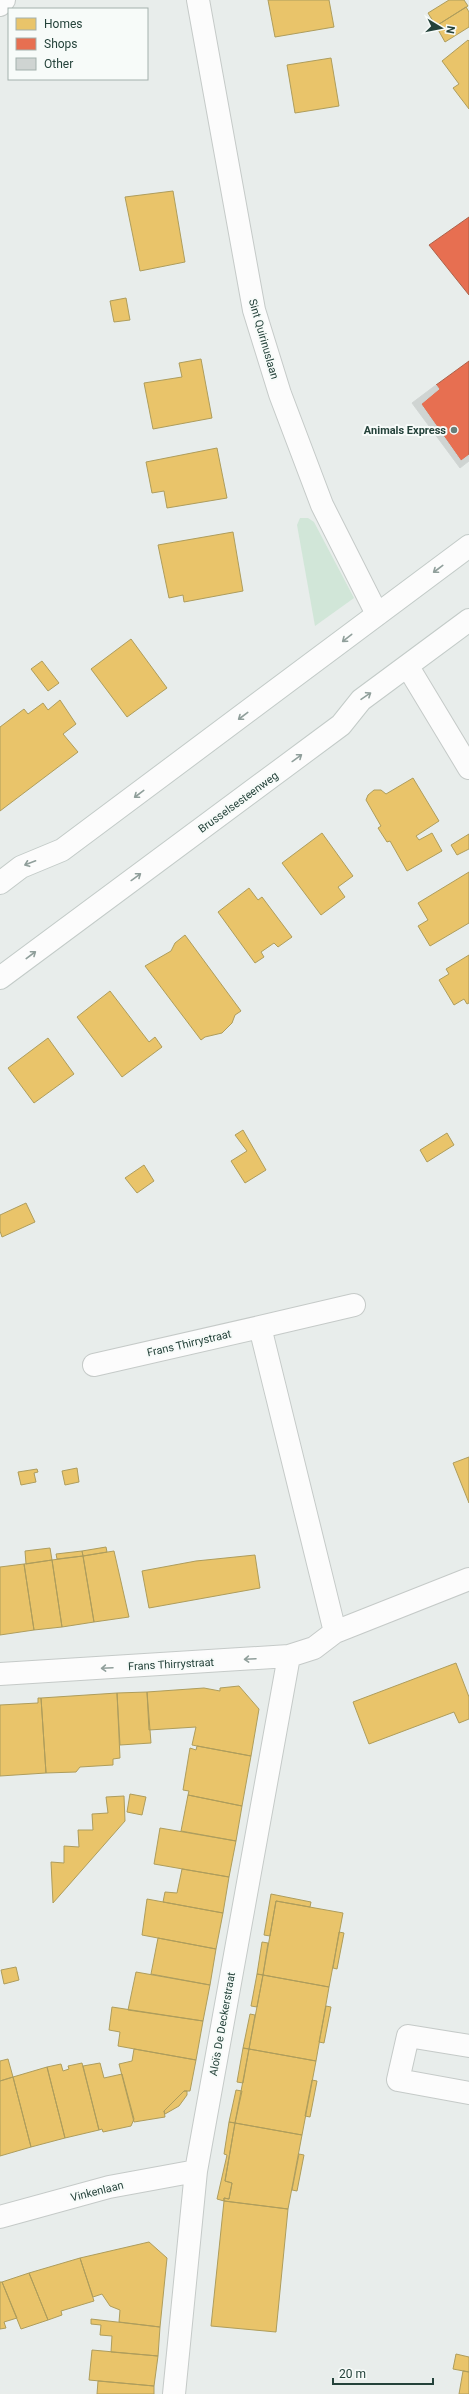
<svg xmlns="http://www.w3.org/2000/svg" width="469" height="2394" font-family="Roboto,sans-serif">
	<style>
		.green { fill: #d1e6d8 }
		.homes { fill: #e9c46a; stroke: #ae9d5c }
		.shops { fill: #e76f51; stroke: #ac624a }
		.building { fill: #cfd4d2; stroke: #d1d6d4 }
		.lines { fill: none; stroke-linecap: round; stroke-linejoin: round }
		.street-casing { stroke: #c5cac8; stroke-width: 24 }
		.secondary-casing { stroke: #c3cbc8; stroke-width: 24 }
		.street { stroke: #fcfcfc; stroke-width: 22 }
		.secondary { stroke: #fcfcfc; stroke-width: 22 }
		.oneway { stroke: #909f9b }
		.poi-dot { fill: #697e78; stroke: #f7fbf9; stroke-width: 1.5 }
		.labels { text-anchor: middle; stroke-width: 4; stroke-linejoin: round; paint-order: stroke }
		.street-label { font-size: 11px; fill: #24423a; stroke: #f7fbf9 }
		.poi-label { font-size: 11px; font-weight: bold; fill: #24423a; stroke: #f7fbf9; text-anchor: end }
	</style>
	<rect width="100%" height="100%" fill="#e8edeb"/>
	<!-- green -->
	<path class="green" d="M300,518H308L314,522L354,598L315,626L297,525Z"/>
	<!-- homes -->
	<path class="homes" d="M268,0H329L334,27L275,37Z
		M449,0H464L468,6L436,26L428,13Z
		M466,7L469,12V27L445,42L436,26Z
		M468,40L469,41V109L453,88L459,84L442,61Z
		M331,58L339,106L295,113L287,65Z
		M173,191L185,262L140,271L125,197Z
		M126,298L130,320L114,322L110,301Z
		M201,359L212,418L153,429L144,383L182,377L179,363Z
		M217,448L227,498L167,508L164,491L152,493L146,462Z
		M233,532L243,591L184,602L183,595L169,598L158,545Z
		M131,639L167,688L127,717L91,669Z
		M42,661L59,683L48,691L31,669Z
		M60,700L76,724L63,734L78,752L0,811V727L24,709L28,714L43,703L48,710Z
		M413,778L439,821L416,836L419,840L432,833L442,851L407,871L390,841L387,842L378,828L381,826L366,800L368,795L374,790H381L386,794Z
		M322,833L353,876L338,887L345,897L321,915L282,863Z
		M469,834V849L457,855L451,845Z
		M469,872V923L430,946L418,926L428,920L418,903Z
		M249,888L258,900L262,897L292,937L278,947L274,943L261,952L264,957L255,963L218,912Z
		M185,935L241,1011L235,1015L232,1023L222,1033L205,1037L201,1040L145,966L171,951L175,943Z
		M469,955V1003L467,1004L464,999L454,1005L439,980L449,974L446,969Z
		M110,991L149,1042L155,1037L162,1047L122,1077L77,1017Z
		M48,1038L74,1074L34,1103L8,1068Z
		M243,1130L266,1170L245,1183L231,1161L247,1151L235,1135Z
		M447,1133L454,1145L427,1162L420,1150Z
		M144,1165L154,1181L137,1193L125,1178Z
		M26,1203L35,1222L2,1237L0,1231V1215Z
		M469,1457V1503L453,1463Z
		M77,1468L79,1482L65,1485L62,1471Z
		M37,1469L38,1472L34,1473L36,1482L21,1485L18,1472Z
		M106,1547L107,1552L83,1556L82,1551Z
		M50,1548L52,1560L26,1564L25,1551Z
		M82,1551L83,1556L57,1559L56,1554Z
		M114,1551L129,1617L94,1622L83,1556Z
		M255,1555L260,1588L149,1608L142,1571L196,1561Z
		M83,1556L94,1622L62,1627L52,1560Z
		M52,1560L62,1627L34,1630L24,1564Z
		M24,1564L34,1630L0,1635V1567Z
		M456,1663L469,1697V1719L459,1723L454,1712L369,1744L353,1702Z
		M239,1686L259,1709L251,1756L192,1745L196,1727L149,1730L147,1692L204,1688L220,1691V1688Z
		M147,1692L151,1743L120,1745L117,1693Z
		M117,1693L120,1758L113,1759V1765L80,1767L76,1772L46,1773L41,1698Z
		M38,1698H41L46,1773L0,1776V1705L38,1703Z
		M197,1746L251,1756L242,1806L188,1795L189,1791L183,1790L190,1748L196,1750Z
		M130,1794L146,1797L142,1815L127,1812Z
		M188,1795L242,1806L236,1841L181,1831Z
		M124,1796L125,1821L53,1903L51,1862L64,1863V1846L79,1847L78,1830H93L92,1814L108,1813L106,1797Z
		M160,1828L236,1841L229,1877L154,1864Z
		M182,1869L229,1877L223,1913L163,1902L165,1892L177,1893Z
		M271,1894L311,1902L310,1907L276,1901L270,1936L264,1935Z
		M147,1899L223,1913L216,1949L142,1935Z
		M276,1901L343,1913L329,1987L263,1975Z
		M339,1932L344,1933L337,1969L333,1968Z
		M158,1938L216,1949L210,1985L151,1974Z
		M262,1942L268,1943L263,1975L257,1974Z
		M16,1967L19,1980L4,1984L1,1970Z
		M136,1972L210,1985L203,2021L128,2010Z
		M257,1974L263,1975L257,2007L251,2006Z
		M263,1975L329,1987L316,2061L249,2049Z
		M326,2006L331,2007L324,2043L319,2042Z
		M112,2007L203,2021L196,2060L118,2046L120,2032L109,2030Z
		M250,2014L255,2015L249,2049L243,2048Z
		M243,2048L249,2049L243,2083L237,2082Z
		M134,2049L196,2060L190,2091H184L164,2111L165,2117L134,2122L119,2064L132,2061Z
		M249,2049L316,2061L302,2135L235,2123Z
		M8,2059L13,2077L0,2081V2061Z
		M82,2063L99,2130L65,2138L47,2067L61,2064L63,2071L69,2069L68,2066Z
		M100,2063L104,2078L122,2074L134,2119L131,2126L103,2132L102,2129L99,2130L83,2066Z
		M47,2067L65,2138L31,2147L13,2077Z
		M13,2077L31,2147L0,2156V2081Z
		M312,2080L317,2081L310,2117L305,2116Z
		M236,2090L242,2091L235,2123L229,2122Z
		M184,2091H187V2095L179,2106L165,2114L164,2111Z
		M229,2122L235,2123L225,2181L232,2183L229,2199L224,2198V2201L217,2199L227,2155L224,2154Z
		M235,2123L302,2135L288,2209L224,2201V2198L229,2199L232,2183L225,2181Z
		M299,2154L304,2155L297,2191L292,2190Z
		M224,2201L288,2209L276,2332L211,2326Z
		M149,2242L167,2258L160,2327L119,2322L120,2310L110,2306L102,2294L93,2297L80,2258Z
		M80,2258L94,2301L61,2311L62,2315L48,2320L29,2273Z
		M29,2273L48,2320L21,2329L2,2282Z
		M0,2282H2L17,2318L4,2322L6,2328L0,2329Z
		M91,2319L160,2327L158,2356L111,2352L112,2336L100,2335L101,2325L91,2324Z
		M92,2350L158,2356L154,2386L89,2380Z
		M456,2354L469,2357V2372L453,2369Z
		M463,2371L469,2372V2394H459Z
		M98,2381L154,2386V2394H97Z"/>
	<!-- shops -->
	<path class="shops" d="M469,217V295L429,245Z
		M469,361V455L461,461L421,404L439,389L436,385Z"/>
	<!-- building -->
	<path class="building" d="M436,385L439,389L421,404L461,461L469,455V461L460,468L412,403Z"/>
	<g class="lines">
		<!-- street casing -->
		<g class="street-casing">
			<path id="street" d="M198,0L254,310L280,394L322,505L377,614
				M0,5L4,0
				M408,667L469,768
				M94,1365L260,1327
				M335,1632L260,1327L354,1305
				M0,1674L289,1656L314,1648L335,1632L469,1579
				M469,2046L408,2036L398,2080L469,2093
				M0,2217L109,2187L196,2171
				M174,2394L196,2171L289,1656"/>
		</g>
		<!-- secondary casing -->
		<g class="secondary-casing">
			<path id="secondary" d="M0,883L21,867L62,850L469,546
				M0,978L341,725L361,700L469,620"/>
		</g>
		<!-- street -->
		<use href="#street" class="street"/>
		<!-- secondary -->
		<use href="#secondary" class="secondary"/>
	</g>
	<!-- one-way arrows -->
	<defs><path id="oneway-shaft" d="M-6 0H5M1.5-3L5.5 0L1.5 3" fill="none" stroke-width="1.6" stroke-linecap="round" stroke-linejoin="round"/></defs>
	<g class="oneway">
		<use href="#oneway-shaft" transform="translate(438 569) rotate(143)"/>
		<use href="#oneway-shaft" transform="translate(347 638) rotate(142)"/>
		<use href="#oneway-shaft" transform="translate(366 696) rotate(-34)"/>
		<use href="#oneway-shaft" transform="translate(243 716) rotate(143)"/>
		<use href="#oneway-shaft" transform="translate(297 758) rotate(-36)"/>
		<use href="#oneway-shaft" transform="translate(139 794) rotate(143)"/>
		<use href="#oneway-shaft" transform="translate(30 863) rotate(159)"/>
		<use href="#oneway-shaft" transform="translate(136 877) rotate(-36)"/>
		<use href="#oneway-shaft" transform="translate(31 955) rotate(-37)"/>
		<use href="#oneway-shaft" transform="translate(250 1659) rotate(177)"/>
		<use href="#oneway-shaft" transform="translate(107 1668) rotate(177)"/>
	</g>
	<!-- markers -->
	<circle class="poi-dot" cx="454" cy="430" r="4"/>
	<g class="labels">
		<!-- street labels -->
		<g class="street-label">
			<text transform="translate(264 339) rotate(74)" y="4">Sint Quirinuslaan</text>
			<text transform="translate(238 802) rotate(-36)" y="4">Brusselsesteenweg</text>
			<text transform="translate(189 1343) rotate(-13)" y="4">Frans Thirrystraat</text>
			<text transform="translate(171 1664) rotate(-3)" y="4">Frans Thirrystraat</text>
			<text transform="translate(222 2024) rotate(-80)" y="4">Aloïs De Deckerstraat</text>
			<text transform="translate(97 2191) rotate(-14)" y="4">Vinkenlaan</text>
		</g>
		<!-- poi labels -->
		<g class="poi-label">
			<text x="446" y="434">Animals Express</text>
		</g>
	</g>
	<!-- legend -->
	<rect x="8" y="8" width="140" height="72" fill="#f7fbf9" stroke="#a3b1ad"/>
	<rect x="16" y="18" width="20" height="12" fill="#e9c46a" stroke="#a3b1ad"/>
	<text x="44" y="28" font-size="12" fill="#24423a">Homes</text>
	<rect x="16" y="38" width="20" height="12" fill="#e76f51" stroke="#a3b1ad"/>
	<text x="44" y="48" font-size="12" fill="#24423a">Shops</text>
	<rect x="16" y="58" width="20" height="12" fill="#cfd4d2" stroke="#a3b1ad"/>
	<text x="44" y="68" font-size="12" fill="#24423a">Other</text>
	<!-- north arrow -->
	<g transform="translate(441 28) rotate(100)" stroke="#f7fbf9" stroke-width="3" paint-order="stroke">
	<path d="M0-3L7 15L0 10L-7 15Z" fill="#24423a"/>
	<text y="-6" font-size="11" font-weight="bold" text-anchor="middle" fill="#24423a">N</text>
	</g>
	<!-- scale -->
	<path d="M333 2378v6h100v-6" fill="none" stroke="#24423a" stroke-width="2"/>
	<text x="339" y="2378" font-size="12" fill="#24423a" stroke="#f7fbf9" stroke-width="3" paint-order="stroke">20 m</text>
</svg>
